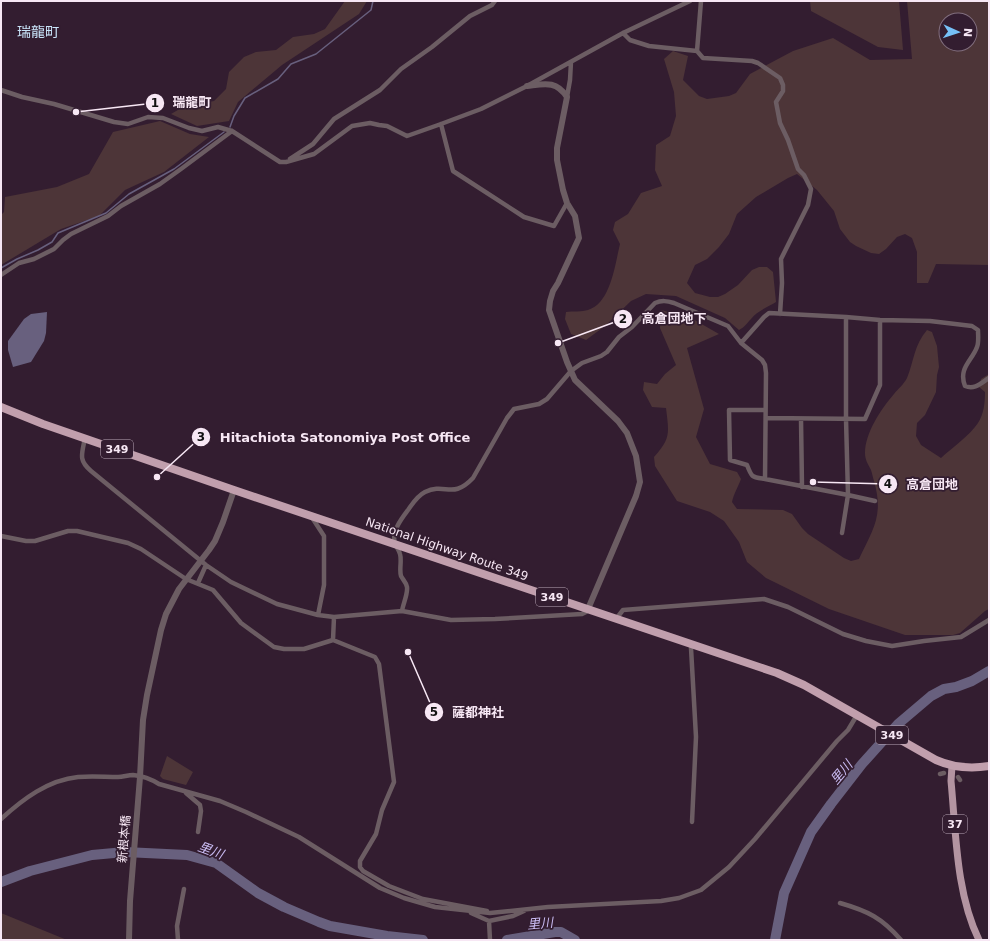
<svg xmlns="http://www.w3.org/2000/svg" width="990" height="941" font-family="'DejaVu Sans','Noto Sans JP',sans-serif">
	<style>
		.green { fill: #4d3538; fill-rule: evenodd }
		.water { fill: #68607e }
		.lines { fill: none; stroke-linecap: round; stroke-linejoin: round }
		.stream { stroke: #68607e; stroke-width: 1.5 }
		.river { stroke: #68607e; stroke-width: 10 }
		.minor { stroke: #6c5d63; stroke-width: 4.5 }
		.tertiary { stroke: #6c5d63; stroke-width: 6 }
		.primary { stroke: #b394a1; stroke-width: 7 }
		.trunk { stroke: #c19fad; stroke-width: 8 }
		.labels { text-anchor: middle; stroke-width: 3.5; stroke-linejoin: round; paint-order: stroke }
		.shield { fill: #331d30; stroke: #bcaab9; stroke-width: 1 }
		.shield-label { font-size: 11px; font-weight: bold; fill: #f7e7f4 }
		.street-label { font-size: 12px; fill: #f7e7f4; stroke: #331d30 }
		.water-label { font-size: 13px; font-style: italic; fill: #c9bbf2; stroke: #331d30 }
		.quarter-label { font-size: 14px; fill: #c9e4f9; stroke: #331d30 }
		.leader { fill: none; stroke: #f7e7f4; stroke-width: 1.5 }
		.callout-dot { fill: #f7e7f4; stroke: #331d30; stroke-width: 1.5 }
		.mark-label { font-size: 12px; text-anchor: middle; font-weight: bold; fill: #111 }
		.callout-label { font-size: 13px; text-anchor: middle; font-weight: bold; fill: #f7e7f4; stroke: #331d30; stroke-width: 3.5; stroke-linejoin: round; paint-order: stroke }
	</style>
	<rect width="100%" height="100%" fill="#331d30"/>
	<!-- green -->
	<path class="green" d="M345,1H367L359,14L282,65L238,102L229,121L197,126L171,114L183,107L214,101L226,89L229,72L244,57L256,52L276,50L293,37L314,34L325,29Z
		M810,1H899L903,50L878,47L811,11Z
		M907,1H989V265L936,264L928,283H917V252L912,238L905,234L897,237L886,249L879,254L871,253L856,246L850,242L840,229L834,211L817,190L797,174L788,178L756,197L737,214L729,234L719,247L707,259L695,265L687,283L695,293L710,297H718L725,294L738,285L752,270L759,267H767L773,272L776,302C768,307 757,311 751,319C746,324 745,327 739,330L725,318L676,296L646,294L631,301L605,326L586,340L571,334L565,319L566,312C573,311 582,312 588,310C611,303 615,264 620,244L613,230L615,222L628,214L641,193L662,186L655,170L656,145L670,136L676,116L674,92L664,59L673,51L688,56L683,80L699,96L707,99L729,96L736,93L750,74L793,51L833,38L870,60L912,59ZM946,20H970V44H946Z
		M160,121L190,134L209,137L164,172L125,190L99,216L61,229L1,265V215L4,212L5,197L57,187L89,174L113,132Z
		M661,310L691,318L719,334L687,348L704,409L696,437L710,464L737,472L741,479C738,487 734,493 732,502L737,509L783,510L792,514L802,528L808,534L844,558L851,561L859,559C873,529 884,516 874,481C873,478 872,473 871,470C868,464 865,460 865,453C865,433 881,409 894,394C898,389 904,384 907,378C914,361 914,345 927,330L932,332L937,346L939,367L937,375L936,392L925,415L917,423L916,436L921,445L941,458C952,448 970,435 978,423C984,414 985,402 985,392L979,387L981,379L989,374V609L985,611L960,633L953,635H905L829,609L766,578L747,562L739,542L724,521L710,512L677,501L655,466L654,457C671,438 669,433 666,408L652,407L643,390L644,382L657,384L665,374L676,365L660,328Z
		M167,756L193,772L186,785L163,779L160,776Z
		M1,913L67,940H1Z"/>
	<!-- water -->
	<path class="water" d="M47,312L46,333L44,341L31,362L13,367L8,350V341L24,319L31,314Z"/>
	<g class="lines">
		<!-- stream -->
		<path class="stream" d="M230,127L234,116L245,98L278,79L291,64L316,54L371,10L373,1
			M1,268L17,259L38,250L52,242L58,233L106,213L129,194L174,169L224,132"/>
		<!-- river -->
		<path class="river" d="M1,882L30,871L92,855L125,852L187,855L216,863L258,893L284,907L319,922L330,926L387,936L423,940
			M507,940L555,932H561L575,940
			M775,940L784,893L811,832L831,804L862,764L898,724L931,696L944,689L956,687L972,681L989,671"/>
		<!-- minor -->
		<path class="minor" d="M623,33L630,40L649,46L697,51L703,58L752,61L758,63L780,78L783,85V91L776,102L780,123L788,140L798,169L804,175L811,189L808,205L781,259L782,283L780,314
			M697,51L701,1
			M1,90L22,97L54,104L114,122L128,124L148,117L163,118L189,128L202,131L218,127L232,131L280,162H286L314,154L352,126L370,123L379,125L387,126L407,136L441,124L481,109L527,86L623,33L690,1
			M567,97L570,80L571,62
			M441,124L453,171L524,217L554,226L567,203
			M290,159L313,144L334,119L380,90L401,69L432,47L470,16L492,5L495,1
			M1,275L19,263L34,259L54,249L63,240L71,234L108,216L121,206L160,184L181,169L232,131
			M741,343L764,317L769,313L846,317
			M766,418L865,419L880,385V320
			M801,419L802,487
			M85,438C82,454 78,460 91,471L206,565L231,582L277,604L318,615L334,617L402,611L451,620L495,619L582,614L586,612L588,609
			M765,479C752,477 752,478 747,465L730,460L729,410H765
			M311,516L324,536V585L318,615
			M842,533L848,495L875,501
			M1,536L26,541H35L68,531H77L128,543L141,549L186,579L213,590L241,623L274,647L284,649H304L333,640
			M198,583L206,565
			M402,611C403,604 408,594 407,587C406,582 403,580 401,576C399,569 402,561 400,554C399,550 396,547 395,543C391,532 402,518 408,510C413,503 417,496 425,492C446,482 452,500 473,478L507,418L514,409L539,404L547,399L571,371L582,363L601,356L607,352L619,337L632,327L655,303C662,300 667,301 674,303L728,326L741,343L762,360L765,365L766,373L765,479L848,495L846,419V317L880,320L930,321L972,326L978,330C978,335 979,342 977,347C972,361 958,368 965,386C975,390 981,383 989,378
			M334,617L333,640L375,657L379,664L394,782L382,810L376,834L360,861V867L363,871L389,886L423,899L487,911
			M616,619L623,610L764,599L788,607L843,634L866,641L892,646L924,641L961,637L989,620
			M940,774L944,773
			M958,777L960,780
			M186,793L200,805L201,811L198,832
			M1,819C23,799 48,780 78,777C92,776 105,777 118,777C123,777 128,775 133,775C143,776 151,779 159,784L220,801L246,812L299,837L380,888L404,898L435,907L490,913L548,907L661,901L679,898L701,890L729,867L755,839L837,741L848,730L857,715
			M692,822L696,737L691,648L693,644
			M840,903C868,911 882,918 901,940
			M471,913L489,921L513,916L524,911
			M489,921L490,940
			M178,940L177,926L184,889"/>
		<!-- tertiary -->
		<path class="tertiary" d="M527,86C544,84 556,80 567,97L557,148V160L563,190L567,203L575,216L579,238L558,283L553,291L550,301L549,310L567,362L575,380L618,421L627,433L636,456L640,482L636,496L588,609
			M129,940L130,901L140,777L143,720L147,695L161,630L166,614L179,589L209,550L215,541L223,522L234,490"/>
		<!-- primary -->
		<path class="primary" d="M952,766L951,781C956,833 956,893 979,940"/>
		<!-- trunk -->
		<path class="trunk" d="M1,407L43,424L234,490L777,673L804,685L936,760C954,768 970,769 989,766"/>
	</g>
	<g class="labels">
		<!-- shield labels -->
		<g class="shield">
			<rect x="101" y="440" width="32" height="18" rx="3"/>
			<rect x="536" y="588" width="32" height="18" rx="3"/>
			<rect x="876" y="726" width="32" height="18" rx="3"/>
			<rect x="943" y="815" width="24" height="18" rx="3"/>
		</g>
		<g class="shield-label">
			<text x="117" y="453">349</text>
			<text x="552" y="601">349</text>
			<text x="892" y="739">349</text>
			<text x="955" y="828">37</text>
		</g>
		<!-- street labels -->
		<g class="street-label">
			<text transform="translate(447 549) rotate(19)" y="4">National Highway Route 349</text>
			<text transform="translate(124 839) rotate(-85)" y="4">新根本橋</text>
		</g>
		<!-- water labels -->
		<g class="water-label">
			<text transform="translate(841 772) rotate(-50)" y="5">里川</text>
			<text transform="translate(211 850) rotate(20)" y="5">里川</text>
			<text transform="translate(540 923) rotate(-5)" y="5">里川</text>
		</g>
		<!-- quarter labels -->
		<g class="quarter-label">
			<text x="38" y="37">瑞龍町</text>
		</g>
	</g>
	<!-- callouts -->
	<path class="leader" d="M76 112L155 103M558 343L623 319M157 477L201 437M813 482L888 484M408 652L434 712"/>
	<g class="callout-dot">
		<circle cx="76" cy="112" r="4"/>
		<circle cx="558" cy="343" r="4"/>
		<circle cx="157" cy="477" r="4"/>
		<circle cx="813" cy="482" r="4"/>
		<circle cx="408" cy="652" r="4"/>
		<circle cx="155" cy="103" r="10"/>
		<circle cx="623" cy="319" r="10"/>
		<circle cx="201" cy="437" r="10"/>
		<circle cx="888" cy="484" r="10"/>
		<circle cx="434" cy="712" r="10"/>
	</g>
	<g class="mark-label">
		<text x="155" y="107">1</text>
		<text x="623" y="323">2</text>
		<text x="201" y="441">3</text>
		<text x="888" y="488">4</text>
		<text x="434" y="716">5</text>
	</g>
	<g class="callout-label">
		<text x="192" y="107">瑞龍町</text>
		<text x="674" y="323">高倉団地下</text>
		<text x="345" y="442">Hitachiota Satonomiya Post Office</text>
		<text x="932" y="489">高倉団地</text>
		<text x="478" y="717">薩都神社</text>
	</g>
	<!-- border -->
	<rect width="990" height="941" fill="none" stroke="#f7e7f4" stroke-width="4"/>
	<!-- north arrow -->
	<g transform="translate(958 32) rotate(93)"><circle r="19" fill="#331d30" stroke="#816e7e"/>
	<path d="M0-3L7 15L0 10L-7 15Z" fill="#76c0f7"/>
	<text y="-6" font-size="11" font-weight="bold" text-anchor="middle" fill="#f7e7f4">N</text>
	</g>
</svg>
